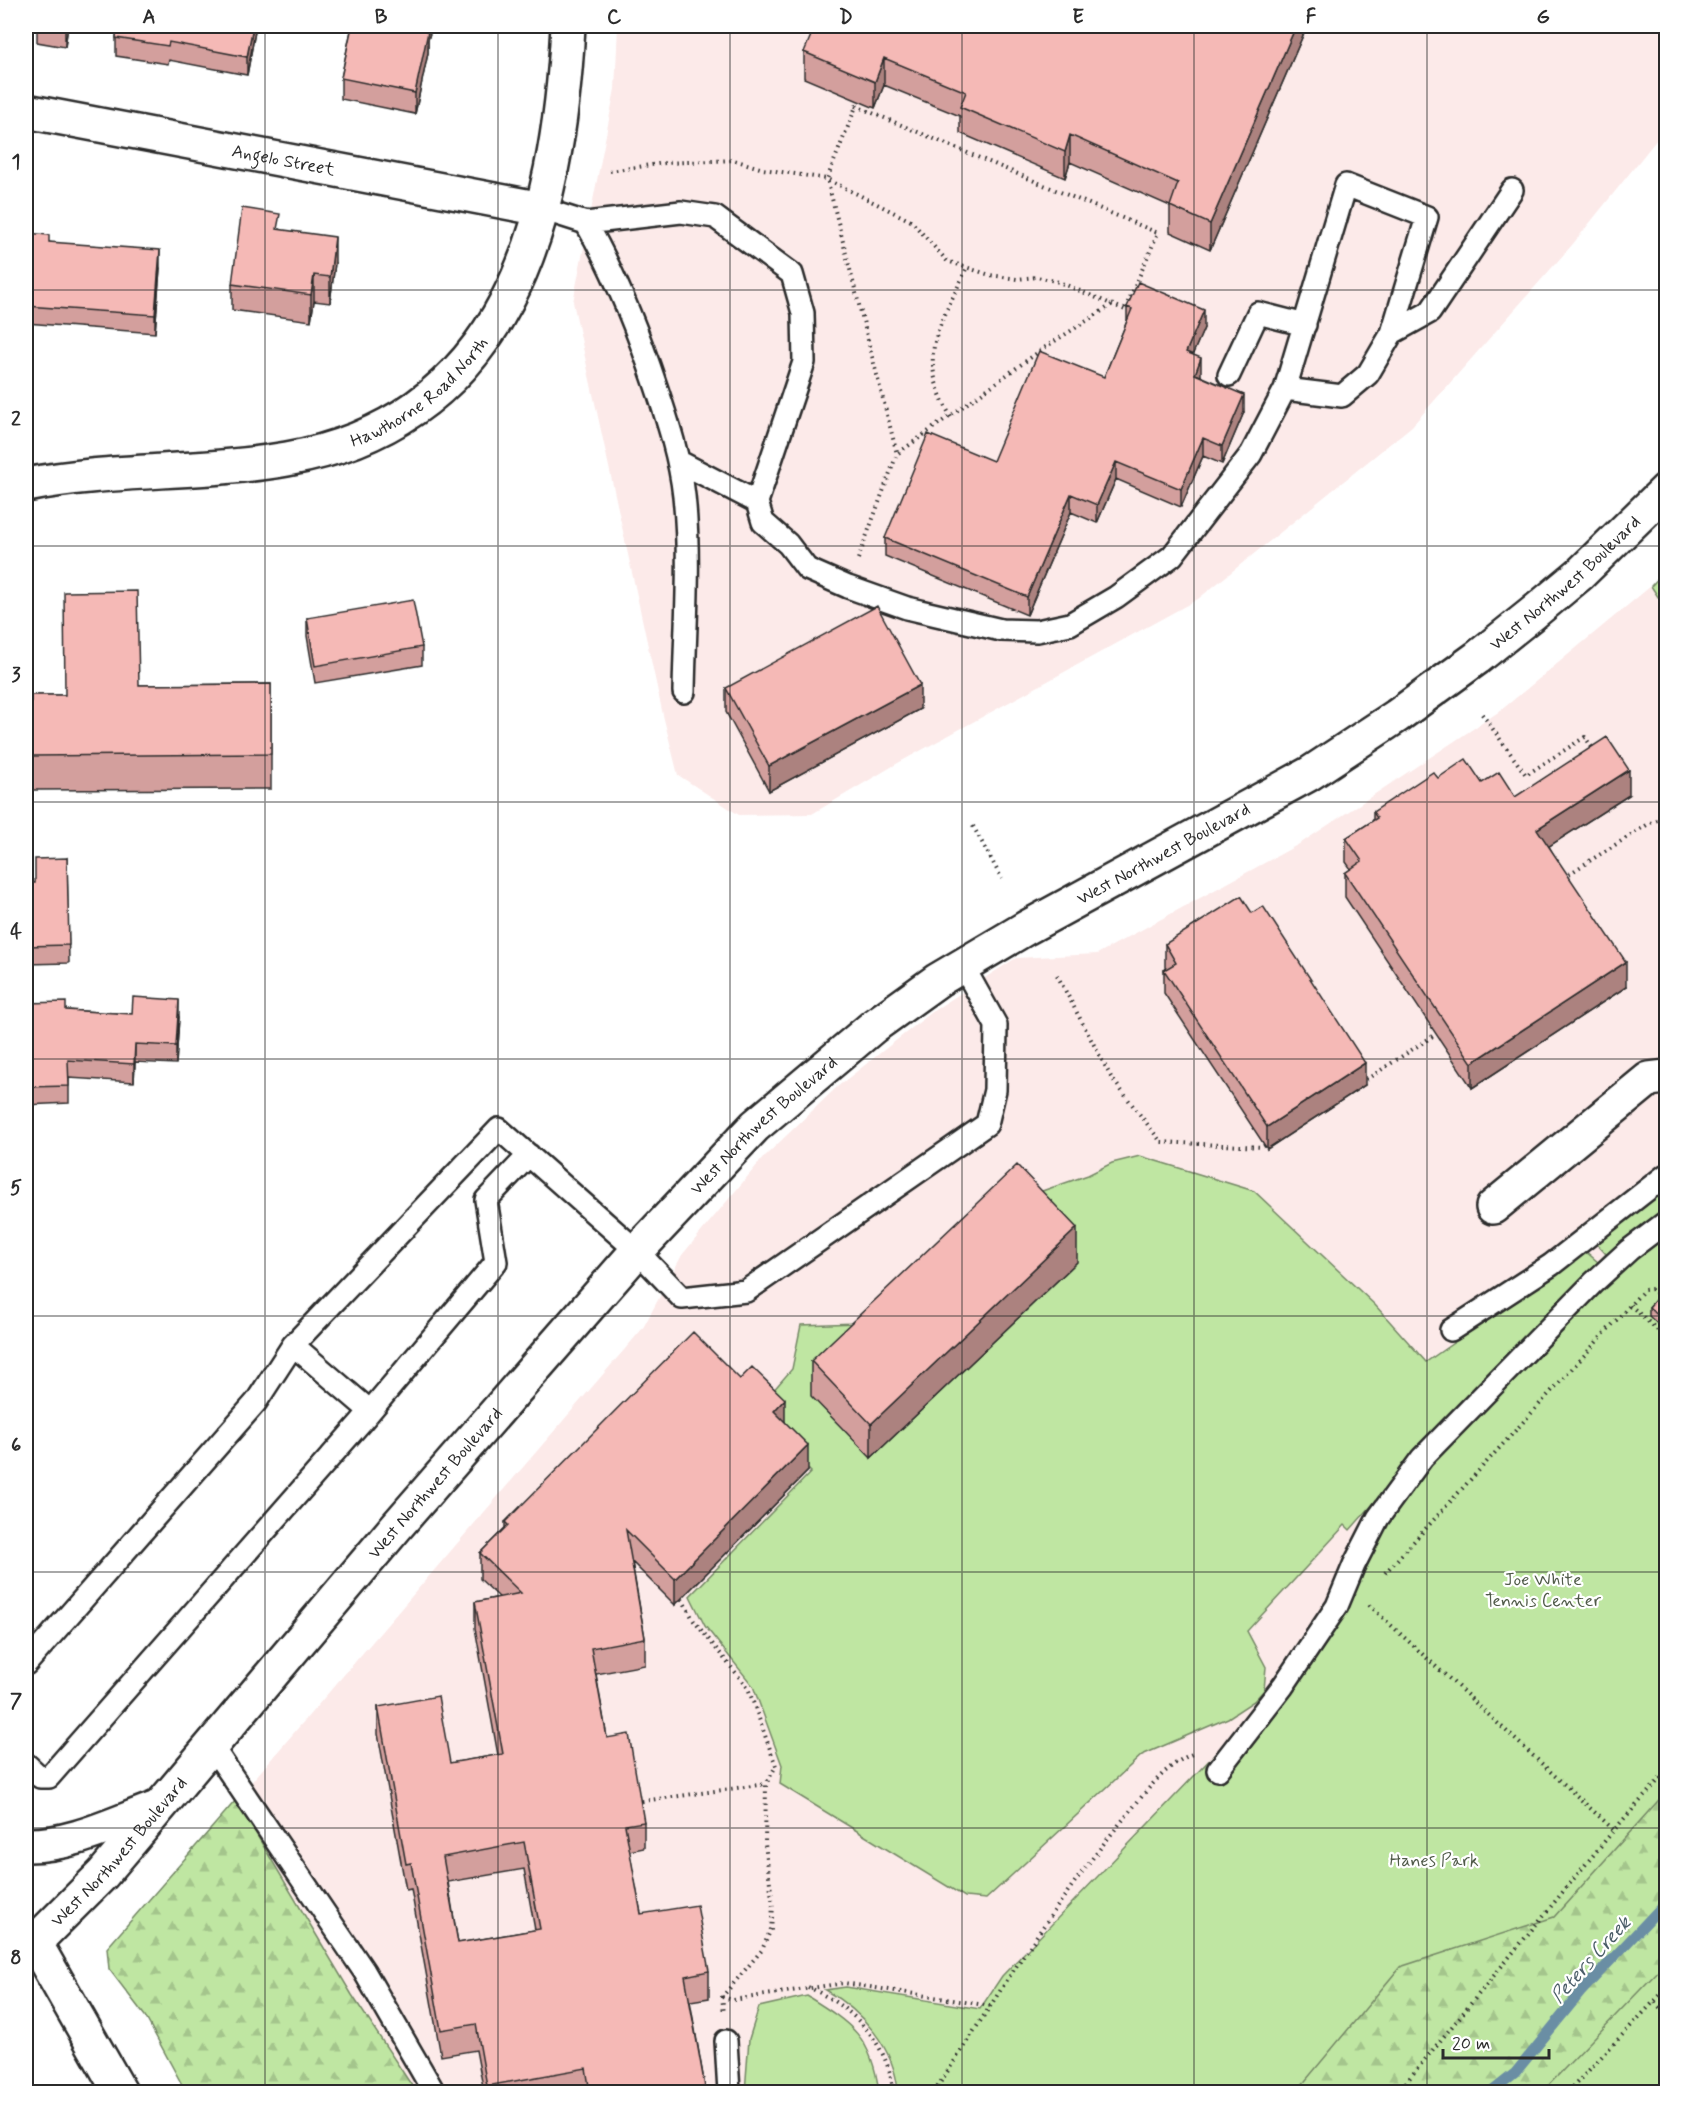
<svg xmlns="http://www.w3.org/2000/svg" width="1692" height="2118" font-family="Mynerve,sans-serif">
	<style>
		.built { fill: #fceae9 }
		.green { fill: #bfe6a2; stroke: #758866; stroke-width: 1.5 }
		.forest { fill: url(#forest-firs); stroke: #758866; stroke-width: 1.5 }
		.lines { fill: none; stroke-linecap: round; stroke-linejoin: round }
		.stream { stroke: #6b8ea4; stroke-width: 10 }
		.lane-casing { stroke: #2b2b2b; stroke-width: 26 }
		.street-casing { stroke: #2b2b2b; stroke-width: 38 }
		.secondary-casing { stroke: #2b2b2b; stroke-width: 38 }
		.path { stroke: #2b2b2b; stroke-width: 4; stroke-dasharray: 1.5 4.5; stroke-linecap: butt }
		.lane { stroke: #fff; stroke-width: 21 }
		.street { stroke: #fff; stroke-width: 33 }
		.secondary { stroke: #fff; stroke-width: 33 }
		.wall { fill: #d39f9d; stroke: #2b2b2b; stroke-width: 1.5; fill-rule: evenodd }
		.shaded-wall { fill: #ac827f; stroke: #2b2b2b; stroke-width: 1.5 }
		.building { fill: #f5b9b6; stroke: #2b2b2b; stroke-width: 1.5; fill-rule: evenodd }
		.grid { fill: none; stroke: #2b2b2b; stroke-width: 1.5; stroke-opacity: 0.55 }
		.labels { text-anchor: middle; stroke-width: 4.5; stroke-linejoin: round; paint-order: stroke }
		.street-label { font-size: 18px; fill: #2b2b2b; stroke: #fff }
		.park-label { font-size: 18px; fill: #505a49; stroke: #fff }
		.water-label { font-size: 20px; font-style: italic; fill: #4b5d68; stroke: #fff }
		.neatline { fill: none; stroke: #2b2b2b; stroke-width: 2 }
		.grid-label { font-size: 20px; text-anchor: middle; font-weight: bold; fill: #2b2b2b }
	</style>
	<defs>
		<pattern id="forest-firs" width="22" height="20" patternUnits="userSpaceOnUse" patternTransform="scale(1.5)"><rect width="22" height="20" fill="#bfe6a2"/><path d="M5 1l3.5 6h-7zM16 11l3.5 6h-7z" fill="#a4c58c"/></pattern>
	</defs>
	<rect width="100%" height="100%" fill="#fff"/>
	<filter id="ink" filterUnits="userSpaceOnUse"><feTurbulence type="fractalNoise" baseFrequency=".0167" numOctaves="2"/><feDisplacementMap in="SourceGraphic" scale="12" xChannelSelector="R" yChannelSelector="G"/><feConvolveMatrix kernelMatrix="1 2 1 2 8 2 1 2 1" color-interpolation-filters="sRGB"/></filter>
	<g filter="url(#ink)">
		<!-- built -->
		<path class="built" d="M618,26H1666V128L1572,245L1412,426L1198,599L898,763L812,814L739,815L678,775L663,715L573,302L615,89Z
			M1651,586L1666,609V1192L1414,1447L1324,1612L1245,1723L1002,1976L926,2092H416L352,1995L236,1800L643,1328L682,1255L763,1158L837,1087L936,1009L1016,958L1097,954L1301,843L1500,711Z"/>
		<!-- green -->
		<path class="green" d="M1140,1156L1254,1191L1375,1305L1426,1362L1585,1251L1598,1262L1606,1254L1595,1242L1666,1191V2092H898C895,2048 862,2011 825,1990L846,1987L980,2009L1002,1976L1245,1723L1324,1612L1396,1478L1350,1530L1345,1525L1247,1631L1266,1667L1264,1690L1254,1701L1228,1718L1142,1755L986,1899L965,1897L780,1784L782,1765L753,1686L705,1626L690,1596L811,1472L777,1438L765,1400L792,1369L801,1325L857,1323L1022,1198L1088,1175L1112,1163Z
			M807,1996C852,2024 872,2037 879,2092H745L749,2039L759,2007Z"/>
		<!-- forest -->
		<path class="forest" d="M1666,570V609L1651,586Z
			M1666,1792V1963L1542,2092H1296L1400,1967L1554,1917Z
			M236,1800L352,1995L416,2092H186L145,2016L109,1969L107,1948Z"/>
		<g class="lines">
			<!-- stream -->
			<path class="stream" d="M1491,2092L1515,2073L1581,1992L1666,1902"/>
			<!-- lane casing -->
			<g class="lane-casing">
				<path id="lane" d="M542,209L586,223L681,212L715,217L792,274L803,313L804,362L757,502L763,522L788,544L807,569L848,587L907,608L1001,630L1037,631L1070,624L1116,597L1172,556L1251,454L1285,389L1346,185L1427,217L1392,333L1368,374L1342,396L1285,389
					M586,223C616,275 637,329 656,386C668,422 680,459 684,496C691,561 685,627 684,692
					M1392,333L1430,312L1512,190
					M1229,375L1258,313L1305,325
					M678,461L757,502
					M1451,1330L1551,1265L1666,1175
					M293,1345L370,1411
					M26,1664L256,1402L293,1345L499,1129L637,1251L682,1298L746,1291L987,1124L995,1090L996,1025L963,966
					M211,1745L364,1971L434,2092
					M26,1764L40,1777H49L361,1422L496,1262L486,1200L529,1155
					M1218,1770L1283,1686L1337,1606L1354,1565L1378,1518L1422,1458L1593,1283L1629,1250L1666,1222
					M726,2041L729,2092"/>
			</g>
			<!-- street casing -->
			<g class="street-casing">
				<g id="street">
					<path id="s1" d="M26,111L542,209"/>
					<path id="s2" d="M26,485C112,468 200,474 287,459C509,420 558,219 568,26"/>
					<path d="M1493,1207L1649,1079L1666,1077"/>
				</g>
			</g>
			<!-- secondary casing -->
			<g class="secondary-casing">
				<g id="secondary">
					<path d="M26,1845C71,1846 115,1823 157,1808"/>
					<path d="M35,1943L120,2092"/>
					<path id="s3" d="M26,1951L103,1874L396,1527L637,1251L755,1126L874,1026L938,980L1026,928L1309,774L1397,716L1477,658L1532,614L1580,574L1666,490"/>
				</g>
			</g>
			<!-- path -->
			<path class="path" d="M857,104L827,179L897,454
				M856,106L1158,233L1125,309
				M610,171L665,163L734,160L763,169L827,179L911,221L947,261L990,275L1017,279L1037,277L1059,282L1130,312
				M951,417C915,353 939,330 966,269
				M858,559L897,454L1044,348L1113,304
				M1482,714L1526,775L1585,737L1594,750
				M973,826L1002,879
				M1564,877L1650,823L1666,817
				M1057,975L1111,1077L1161,1142L1262,1147L1267,1144
				M1361,1083L1436,1034
				M1630,1305L1666,1338
				M1385,1573L1644,1290L1652,1289L1662,1298
				M682,1599L694,1621L748,1688L776,1766L766,1784L765,1844L773,1907L771,1929L762,1950L722,1997L724,2013
				M1369,1605L1614,1830
				M636,1802L766,1784
				M808,1987C852,2007 889,2042 893,2092
				M722,1997L733,2000L844,1983L991,2006
				M1655,2002L1666,2014
				M934,2092C995,2000 1052,1906 1122,1821C1143,1796 1163,1765 1195,1753
				M1398,2092L1614,1830L1666,1772
				M1568,2092L1666,1989"/>
			<!-- lane -->
			<use href="#lane" class="lane"/>
			<!-- street -->
			<use href="#street" class="street"/>
			<!-- secondary -->
			<use href="#secondary" class="secondary"/>
		</g>
		<!-- wall -->
		<path class="wall" d="M37,26H68L65,47L37,42Z
			M117,26H256L247,75L169,60L168,64L116,56V38Z
			M352,26H432L428,40V53L415,114L341,99V78Z
			M1307,26L1210,250L1170,232V206L1070,162L1065,178L960,133V116L884,85L875,108L804,78V52Z
			M280,229L335,263L330,303L314,301L311,321L232,310V284Z
			M26,233L49,242L160,268L155,333L26,323Z
			M1127,307L1204,328L1192,355L1201,376L1244,412L1222,464L1203,456L1181,507L1116,479L1097,523L1071,512L1027,615L885,556V538L993,461L1104,377L1127,321Z
			M307,618L422,647V665L315,683L307,636Z
			M271,684V789L31,790V695H65L139,685Z
			M726,688L920,709L769,791L726,712Z
			M1438,778L1515,797L1629,795L1549,846L1626,987L1472,1088L1345,897V873L1351,869L1346,862V838L1373,821V812Z
			M67,858L69,963L26,964V883H35Z
			M1165,944L1365,1085L1267,1149L1164,993V970L1166,969L1165,967Z
			M26,1003L66,1010L179,1017L176,1064L135,1062L134,1082L69,1078V1103L26,1105Z
			M1077,1262L871,1458L811,1396V1361Z
			M1666,1288V1332L1649,1316V1307Z
			M785,1422L808,1471L675,1605L632,1562L645,1638V1665L596,1674L607,1738L644,1822V1848L629,1851L641,1914L709,1971V1998L690,2001L705,2087V2092H484L476,2050L441,2056L411,1889L406,1890L378,1734V1707L450,1763L498,1755L475,1628V1602L499,1597L480,1579V1553L505,1528V1522ZM524,1869L535,1930L458,1943L448,1882Z"/>
		<!-- shaded-wall -->
		<path class="shaded-wall" d="M66,26H68L65,47V29Z
			M253,26H256L247,75V57Z
			M427,26H432L428,40V53L415,114V93Z
			M1296,26H1307L1210,250V224Z
			M884,58V85L875,108V82Z
			M1070,135V162L1065,178V152Z
			M335,237V263L330,303V277Z
			M160,250V268L155,333V315Z
			M314,275V301L311,321V295Z
			M1204,310V328L1186,370V352Z
			M1201,358V376L1195,374Z
			M1244,395V412L1222,464V446Z
			M1203,438V456L1181,507V489Z
			M1116,462V479L1097,523V505Z
			M1071,494V512L1027,615V597Z
			M920,685V709L769,791V766Z
			M1629,770V795L1537,854V829Z
			M1626,962V987L1472,1088V1063Z
			M179,1000V1017L176,1064V1046Z
			M135,1044V1062L134,1082V1064Z
			M1365,1063V1085L1267,1149V1127Z
			M1077,1228V1262L871,1458V1424Z
			M785,1399V1426L774,1411Z
			M808,1445V1471L675,1605V1579Z"/>
		<!-- building -->
		<path class="building" d="M44,26H66L65,29Z
			M117,26H253L247,57L169,42L168,46L116,38Z
			M352,26H427L426,32H428L415,93L341,78Z
			M815,26H1296L1210,224L1170,206L1178,183L1070,135L1065,152L960,107L966,92L884,58L875,82L804,52Z
			M242,208L280,214L277,229L335,237L330,277L314,275L311,295L232,284Z
			M26,233L49,235V242L160,250L155,315L26,306Z
			M1138,282L1204,310L1186,352L1201,358L1195,374L1244,395L1222,446L1203,438L1181,489L1116,462L1097,505L1071,494L1027,597L885,538L928,434L993,461L1039,351L1104,377L1132,309L1127,307Z
			M137,591L139,685L271,684V754L31,756V695H65L64,592Z
			M413,600L422,647L315,666L307,618Z
			M877,606L920,685L769,766L726,688Z
			M1607,737L1629,770L1537,829L1626,962L1472,1063L1345,873L1362,861L1346,838L1377,818L1373,812L1433,772L1438,778L1466,759L1482,783L1499,772L1515,797Z
			M67,858L69,945L26,946V883H35V859Z
			M1241,896L1252,913L1263,906L1365,1063L1267,1127L1164,970L1176,963L1165,944Z
			M133,997L179,1000L176,1046L135,1044L134,1064L68,1060L69,1086L26,1087V1003L66,1002V1010L132,1014Z
			M1017,1165L1077,1228L871,1424L811,1361Z
			M1666,1288V1323L1649,1307Z
			M693,1332L740,1379L752,1367L785,1399L774,1411L808,1445L675,1579L626,1530L645,1638L591,1648L607,1738L629,1734L644,1822L625,1825L641,1914L697,1905L709,1971L685,1976L705,2087L675,2092H590L586,2068L487,2086L476,2024L441,2030L411,1863L406,1864L378,1707L438,1696L450,1763L503,1754L475,1602L521,1593L480,1553L508,1525L505,1522ZM524,1842L540,1929L458,1943L443,1857Z
			M26,2080L33,2092H26Z"/>
	</g>
	<!-- grid -->
	<path class="grid" d="M265,26V2092M498,26V2092M730,26V2092M962,26V2092M1194,26V2092M1427,26V2092M26,290H1666M26,546H1666M26,802H1666M26,1059H1666M26,1316H1666M26,1572H1666M26,1828H1666"/>
	<g class="labels">
		<!-- street labels -->
		<g class="street-label">
			<text dy="6" stroke="none"><textPath href="#s1" startOffset="262">Angelo Street</textPath></text>
			<text dy="6" stroke="none"><textPath href="#s2" startOffset="414">Hawthorne Road North</textPath></text>
			<text dy="6" stroke="none"><textPath href="#s3" startOffset="2080">West Northwest Boulevard</textPath></text>
			<text dy="6" stroke="none"><textPath href="#s3" startOffset="1594">West Northwest Boulevard</textPath></text>
			<text dy="6" stroke="none"><textPath href="#s3" startOffset="1108">West Northwest Boulevard</textPath></text>
			<text dy="6" stroke="none"><textPath href="#s3" startOffset="622">West Northwest Boulevard</textPath></text>
			<text dy="6" stroke="none"><textPath href="#s3" startOffset="136">West Northwest Boulevard</textPath></text>
		</g>
		<!-- park labels -->
		<g class="park-label">
			<text x="1543" y="1585">Joe White<tspan x="1543" dy="21">Tennis Center</tspan></text>
			<text x="1434" y="1866">Hanes Park</text>
		</g>
		<!-- water labels -->
		<g class="water-label">
			<text transform="translate(1590 1959) rotate(-48)" y="7">Peters Creek</text>
		</g>
	</g>
	<!-- margin -->
	<rect width="1692" height="2118" fill="none" stroke="#fff" stroke-width="66"/>
	<!-- scale -->
	<path d="M1443 2049v9h106v-9" fill="none" stroke="#2b2b2b" stroke-width="3"/>
	<text x="1452" y="2049" font-size="18" fill="#2b2b2b" stroke="#ffffff" stroke-width="4.5" paint-order="stroke">20 m</text>
	<rect x="33" y="33" width="1626" height="2052" class="neatline"/>
	<g class="grid-label">
		<text x="149" y="23">A</text>
		<text x="381" y="23">B</text>
		<text x="614" y="23">C</text>
		<text x="846" y="23">D</text>
		<text x="1078" y="23">E</text>
		<text x="1311" y="23">F</text>
		<text x="1543" y="23">G</text>
		<text x="16" y="168">1</text>
		<text x="16" y="425">2</text>
		<text x="16" y="681">3</text>
		<text x="16" y="938">4</text>
		<text x="16" y="1194">5</text>
		<text x="16" y="1451">6</text>
		<text x="16" y="1707">7</text>
		<text x="16" y="1964">8</text>
	</g>
</svg>
